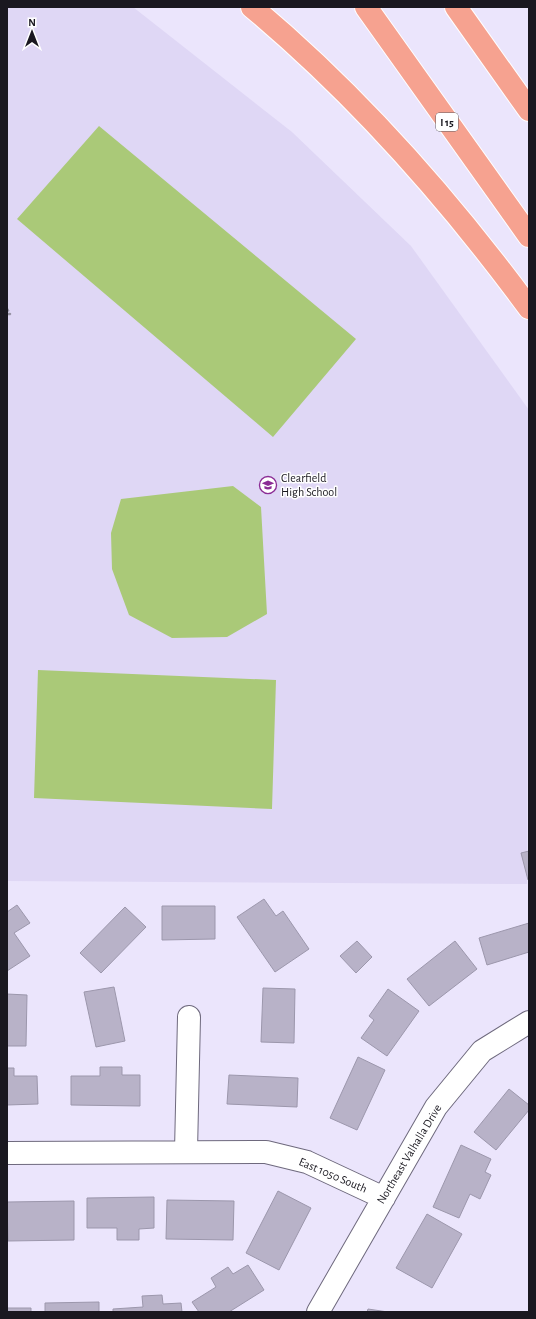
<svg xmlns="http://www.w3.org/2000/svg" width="536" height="1319" font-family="'Alegreya Sans',sans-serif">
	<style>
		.built { fill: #dfd7f5 }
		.green { fill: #aac978 }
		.building { fill: #b8b2c8; stroke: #9c97ac }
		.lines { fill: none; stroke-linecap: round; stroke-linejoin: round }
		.minor-casing { stroke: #6e697d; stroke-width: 24 }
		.highway-casing { stroke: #fff; stroke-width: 24 }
		.path { stroke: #9793a4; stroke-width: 2.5; stroke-dasharray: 3 2; stroke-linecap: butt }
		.minor { stroke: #fff; stroke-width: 22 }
		.highway { stroke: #f6a290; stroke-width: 22 }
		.labels { text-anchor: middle; stroke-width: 3; stroke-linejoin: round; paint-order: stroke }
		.shield { fill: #fff; stroke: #5f5d63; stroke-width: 1 }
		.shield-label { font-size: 11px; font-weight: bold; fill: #1a1820 }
		.poi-label { font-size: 12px; fill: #1a1820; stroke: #fff; text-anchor: start }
		.street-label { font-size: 12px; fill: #1a1820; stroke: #fff }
	</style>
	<rect width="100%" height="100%" fill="#ebe5fc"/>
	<!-- built -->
	<path class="built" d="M7,7H133L292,132L411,246L529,410L527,884L7,881Z"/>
	<!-- green -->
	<path class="green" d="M99,126L356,339L273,437L17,219Z
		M233,486L261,507L267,614L227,637L172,638L129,615L112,569L111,533L121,499Z
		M38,670L276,680L272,809L34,798Z"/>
	<!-- building -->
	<path class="building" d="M529,851V880H528L521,853Z
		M264,899L276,916L283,911L309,949L275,972L237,917Z
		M17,905L30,923L14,933L30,956L7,971V912Z
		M162,906H215V939L162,940Z
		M125,907L146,927L101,973L80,953Z
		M529,923V952L487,965L479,938Z
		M357,941L372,957L356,973L340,956Z
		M455,941L477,969L429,1006L407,979Z
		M114,987L125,1041L96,1047L84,992Z
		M263,988L295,989L294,1043L261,1042Z
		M388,989L419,1011L387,1056L361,1038L374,1020L369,1016Z
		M7,994L27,995L26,1046H7Z
		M358,1057L385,1070L357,1130L330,1118Z
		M100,1067H122V1075H140V1106L71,1105V1076H100Z
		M7,1068H14V1076H37L38,1104L7,1105Z
		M229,1075L298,1078L297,1107L227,1104Z
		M509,1089L529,1105V1110L496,1150L474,1132Z
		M461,1145L491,1159L485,1172L491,1175L480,1199L470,1194L459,1218L433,1207Z
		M278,1191L311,1208L279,1270L246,1253Z
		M154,1197V1228L139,1229V1240H117V1228H87V1198Z
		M167,1200L234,1201L233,1240L166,1239Z
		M74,1201V1240L8,1241L7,1202Z
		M427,1214L462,1234L432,1288L396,1268Z
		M248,1265L264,1290L229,1312H199L192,1302L216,1287L211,1278L228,1267L233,1274Z
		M162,1295L163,1304L181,1303L182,1312H113V1309L143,1307L142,1296Z
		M99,1302V1312H45V1303Z
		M7,1308H31V1312H7Z
		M368,1309L388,1312H367Z"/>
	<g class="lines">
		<!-- minor casing -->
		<g class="minor-casing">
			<path id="minor" d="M186,1151L189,1017
				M7,1153L266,1152L307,1162L384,1198
				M318,1312L436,1107L482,1051L529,1022"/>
		</g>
		<!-- highway casing -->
		<g class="highway-casing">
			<path id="highway" d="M252,7C357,95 448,198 529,308
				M366,7L529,236
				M456,7L529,110"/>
		</g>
		<!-- path -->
		<path class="path" d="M7,309L10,314H7"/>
		<!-- minor -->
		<use href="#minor" class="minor"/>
		<!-- highway -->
		<use href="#highway" class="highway"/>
	</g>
	<!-- icons -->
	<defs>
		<g id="school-ring" transform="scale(0.9)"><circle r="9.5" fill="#fff" stroke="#8b2c95" stroke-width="1.5"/><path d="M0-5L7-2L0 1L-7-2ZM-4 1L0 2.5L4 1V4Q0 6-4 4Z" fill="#8b2c95"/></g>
	</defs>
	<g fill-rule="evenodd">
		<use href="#school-ring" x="268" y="485"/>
	</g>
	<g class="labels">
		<!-- shield labels -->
		<rect class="shield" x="436" y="113" width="22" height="18" rx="3"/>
		<g class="shield-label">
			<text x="447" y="126">I 15</text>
		</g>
		<!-- poi labels -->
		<g class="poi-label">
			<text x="281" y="482">Clearfield<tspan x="281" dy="14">High School</tspan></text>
		</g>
		<!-- street labels -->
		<g class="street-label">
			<text transform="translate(409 1154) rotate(-59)" y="4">Northeast Valhalla Drive</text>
			<text transform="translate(333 1175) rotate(23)" y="4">East 1050 South</text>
		</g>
	</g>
	<!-- border -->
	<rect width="536" height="1319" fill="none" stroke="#1a1820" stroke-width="16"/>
	<!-- north arrow -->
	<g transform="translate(32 32)" stroke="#ffffff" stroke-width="3" paint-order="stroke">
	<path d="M0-3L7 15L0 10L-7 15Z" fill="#1a1820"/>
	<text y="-6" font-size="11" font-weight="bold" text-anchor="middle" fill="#1a1820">N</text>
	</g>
</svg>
